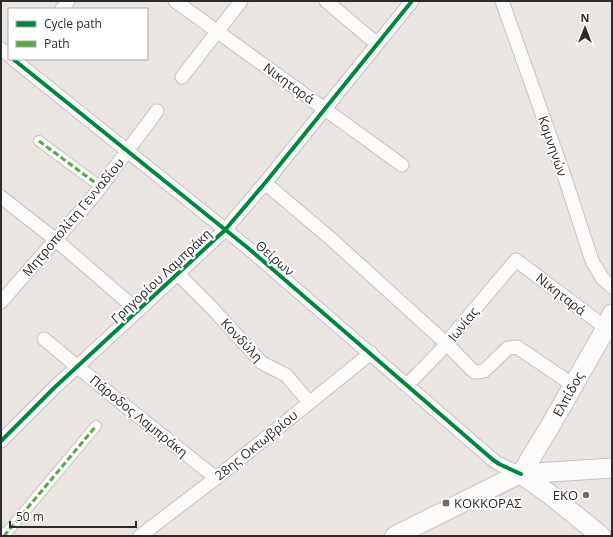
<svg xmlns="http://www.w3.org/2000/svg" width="613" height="537" font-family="'Open Sans',sans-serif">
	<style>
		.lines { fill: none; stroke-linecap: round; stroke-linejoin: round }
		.pedestrian-casing { stroke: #c3c2c2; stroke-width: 12 }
		.minor-casing { stroke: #c3c2c2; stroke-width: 15 }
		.secondary-casing { stroke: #c3c2c2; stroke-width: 21 }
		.pedestrian { stroke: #fcfbfa; stroke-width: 10 }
		.minor { stroke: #fcfbfa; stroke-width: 13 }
		.secondary { stroke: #fcfbfa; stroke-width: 19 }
		.quiet { stroke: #54ab44; stroke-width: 3; stroke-dasharray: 6 3; stroke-linecap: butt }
		.cycleway-casing { stroke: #fff; stroke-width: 6 }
		.cycleway { stroke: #00873e; stroke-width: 4 }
		.poi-dot { fill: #6e6c6a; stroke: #fff; stroke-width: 1.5 }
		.labels { text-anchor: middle; stroke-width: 4; stroke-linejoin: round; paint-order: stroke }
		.street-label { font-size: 13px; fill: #2b2b2b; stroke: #fff }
		.poi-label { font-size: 13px; fill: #2b2b2b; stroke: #fff; text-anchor: end }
	</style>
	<rect width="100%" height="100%" fill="#eae5e0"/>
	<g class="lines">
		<!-- pedestrian casing -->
		<g class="pedestrian-casing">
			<path id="pedestrian" d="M39,141L101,187
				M4,536L96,426"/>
		</g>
		<!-- minor casing -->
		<g class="minor-casing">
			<path id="minor" d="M175,1L402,165
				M326,1L377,44
				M502,1L565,178L592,261L603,279L612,287
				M62,9L68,1
				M1,49L9,55
				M13,59L248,248L492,459L499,464L521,474
				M182,77L241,1
				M265,183L330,238L447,344L471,369L475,372L484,371L508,348L517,347L573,385
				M1,197L56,240L138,311
				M178,274L211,307L261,362L266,365L286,375L309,402
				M1,302L93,197L157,111
				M44,339L114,397L216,478
				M407,385L447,344L452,336L516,260L606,328
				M1,441L54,388L225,230L265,183L412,1
				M1,534L4,536
				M140,536L216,478L371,353"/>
		</g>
		<!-- secondary casing -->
		<g class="secondary-casing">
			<path id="secondary" d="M521,474L549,428L606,328L612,314
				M521,474L548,493L601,536
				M395,536L515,476L521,474L612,468"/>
		</g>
		<!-- pedestrian -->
		<use href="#pedestrian" class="pedestrian"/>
		<!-- minor -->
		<use href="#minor" class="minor"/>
		<!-- secondary -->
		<use href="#secondary" class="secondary"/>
		<!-- quiet -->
		<path class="quiet" d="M39,141L101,187
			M4,536L96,426"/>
		<!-- cycleway casing -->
		<g class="cycleway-casing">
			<path id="cycleway" d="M13,59L248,248L492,459L499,464L521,474
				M1,441L54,388L225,230L265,183L412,1"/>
		</g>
		<!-- cycleway -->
		<use href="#cycleway" class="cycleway"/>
	</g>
	<!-- markers -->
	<g class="poi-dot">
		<circle cx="586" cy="495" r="4"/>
		<rect x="442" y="499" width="8" height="8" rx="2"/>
	</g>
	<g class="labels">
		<!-- street labels -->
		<g class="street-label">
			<text transform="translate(289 83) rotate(36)" y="5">Νικηταρά</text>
			<text transform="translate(553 146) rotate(71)" y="5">Κομνηνών</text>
			<text transform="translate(73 217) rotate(-50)" y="5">Μητροπολίτη Γενναδίου</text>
			<text transform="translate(275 258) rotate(41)" y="5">Θείρων</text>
			<text transform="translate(161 276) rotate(-43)" y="5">Γρηγορίου Λαμπράκη</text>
			<text transform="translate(561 294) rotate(38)" y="5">Νικηταρά</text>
			<text transform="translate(463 324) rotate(-51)" y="5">Ιωνίας</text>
			<text transform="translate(242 340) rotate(47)" y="5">Κονδύλη</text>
			<text transform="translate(568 394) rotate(-61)" y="5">Ελπίδος</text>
			<text transform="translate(139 416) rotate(39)" y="5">Πάροδος Λαμπράκη</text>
			<text transform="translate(256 445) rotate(-39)" y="5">28ης Οκτωβρίου</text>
		</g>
		<!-- poi labels -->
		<g class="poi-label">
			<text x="578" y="500">ΕΚΟ</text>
			<text x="454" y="508" text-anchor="start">ΚΟΚΚΟΡΑΣ</text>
		</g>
	</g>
	<!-- border -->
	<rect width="613" height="537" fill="none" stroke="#2b2b2b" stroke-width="4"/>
	<!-- legend -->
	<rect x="8" y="8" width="140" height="52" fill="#ffffff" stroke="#aaaaaa"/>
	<rect x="16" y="21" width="20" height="6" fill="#00873e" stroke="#aaaaaa"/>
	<text x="44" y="28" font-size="12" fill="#2b2b2b">Cycle path</text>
	<rect x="16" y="41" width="20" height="6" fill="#54ab44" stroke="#aaaaaa"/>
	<text x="44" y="48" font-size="12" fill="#2b2b2b">Path</text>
	<!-- north arrow -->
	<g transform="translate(585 28)" stroke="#ffffff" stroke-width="3" paint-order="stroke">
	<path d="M0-3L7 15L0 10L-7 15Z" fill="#2b2b2b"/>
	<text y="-6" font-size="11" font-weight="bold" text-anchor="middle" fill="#2b2b2b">N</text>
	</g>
	<!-- scale -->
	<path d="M10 521v6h126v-6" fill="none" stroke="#2b2b2b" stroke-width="2"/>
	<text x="16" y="521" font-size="12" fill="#2b2b2b" stroke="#ffffff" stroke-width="3" paint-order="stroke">50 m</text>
</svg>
